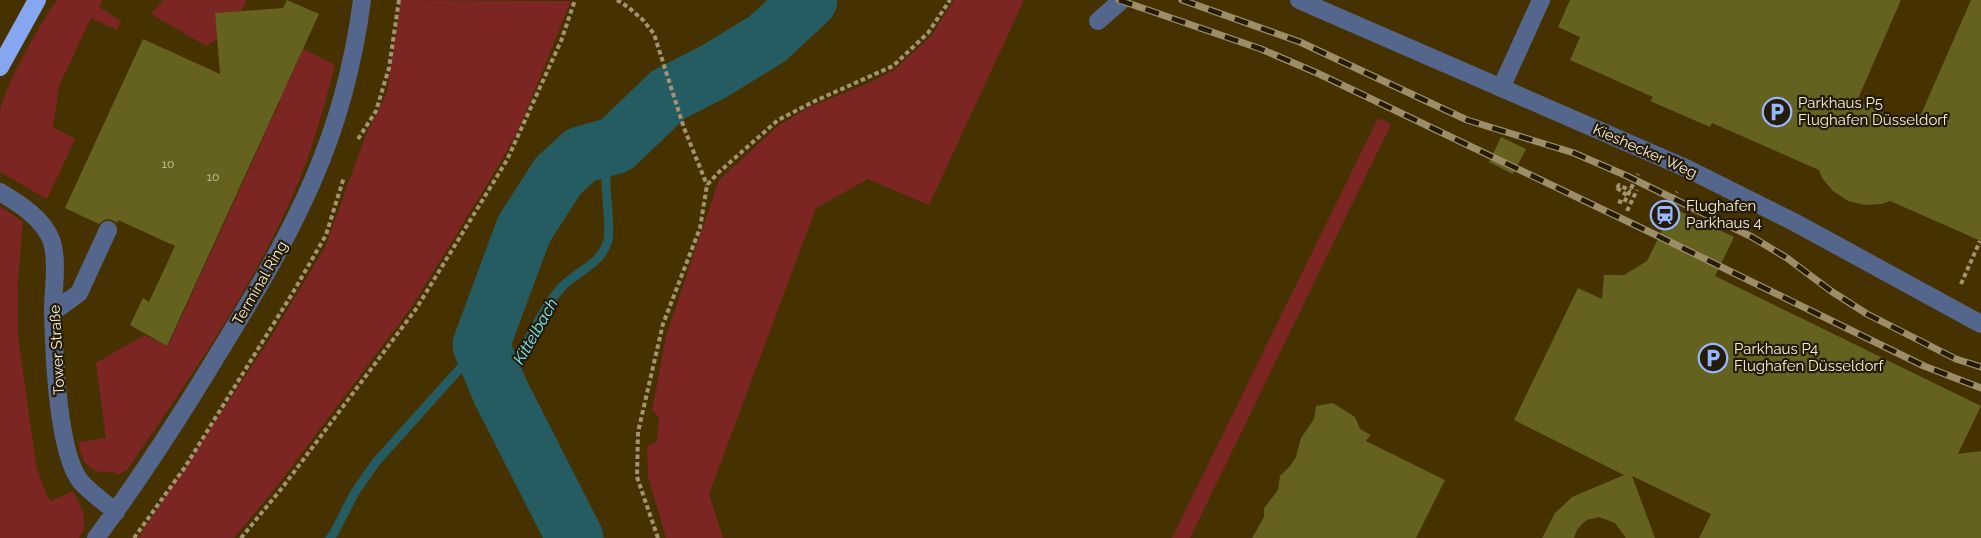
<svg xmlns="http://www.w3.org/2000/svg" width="1981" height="538" font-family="Raleway,sans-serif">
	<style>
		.green { fill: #7c2623 }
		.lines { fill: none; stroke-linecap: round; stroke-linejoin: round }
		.stream { stroke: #255c62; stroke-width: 9 }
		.river { stroke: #255c62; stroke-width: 57 }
		.building { fill: #65611e }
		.path { stroke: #a39470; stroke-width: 4; stroke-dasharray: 4.5 3; stroke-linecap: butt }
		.minor { stroke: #55668c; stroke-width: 18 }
		.highway { stroke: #86a6f2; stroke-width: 18 }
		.rail-casing { stroke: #9d8e68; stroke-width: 7 }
		.rail { stroke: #241c09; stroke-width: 4.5; stroke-dasharray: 14; stroke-linecap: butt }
		.labels { text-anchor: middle; stroke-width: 4.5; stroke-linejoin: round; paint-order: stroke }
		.number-label { font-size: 12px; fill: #d4cba8 }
		.poi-label { font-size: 15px; fill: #f9eed6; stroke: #241c09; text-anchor: start }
		.street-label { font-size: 15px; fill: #f9eed6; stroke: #241c09 }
		.water-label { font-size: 16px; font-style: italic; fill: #7bedfb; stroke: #241c09 }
	</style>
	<rect width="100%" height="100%" fill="#453200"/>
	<!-- green -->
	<path class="green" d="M57,0H103L99,7L121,21L117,30L91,18L59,86L53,127L75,139L47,199L0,172C0,153 0,131 0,112C4,86 41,22 57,0Z
		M164,0H247L241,11L215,13L217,39L206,46L151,14Z
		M401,0L571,1L522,122L503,158L413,305L278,485L234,538H138L271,337L325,247L365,137L387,92Z
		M954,0H1024L929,205L868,179L816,208L709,494L723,538H666L648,476L647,446L657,442L659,417L652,411L666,336L719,180L779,125L814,105L869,83L894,70L932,35Z
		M303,49L335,65C326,99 317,133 305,166C262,275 193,374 127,470L118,475C113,470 111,473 104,472C87,472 80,457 79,442L106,438L96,363L144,335L168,346L265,134L263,125L268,126L280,102L275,99L283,81L288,83Z
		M1378,118L1391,124L1190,538H1172Z
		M0,206L23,222L18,281V336L36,465L46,494L51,501L73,491C81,507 91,523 79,538H0Z"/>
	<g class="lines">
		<!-- stream -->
		<path class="stream" d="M501,393C521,359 534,320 560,289C574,272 602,265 608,240C611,224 605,194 606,175C607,165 613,154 616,145
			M330,538L334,533L355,492L376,462L481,345"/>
		<!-- river -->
		<path class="river" d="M575,538L501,393L481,345L524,229L558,176L581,155L616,145L668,95L713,72L767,39L809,0"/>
	</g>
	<!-- building -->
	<path class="building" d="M287,0L319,14L167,346L130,325L143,298L149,302L175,246L118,220L117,223L112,220L106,219L99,224L65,208L143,39L220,74L215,13L283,8Z
		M1570,0H1901L1857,101L1915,128L1971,0H1981V241L1890,201L1882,204L1865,205L1848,201L1833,191L1822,178L1819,170L1712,123L1710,127L1650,101L1653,97L1570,60L1580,37L1558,27Z
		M1501,137L1526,149L1513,174L1489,162Z
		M1673,208L1734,237L1715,276L1981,406L1958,454L1981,451V538H1699L1711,514L1632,476L1655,538H1626L1615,523L1599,517L1587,520L1582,524L1577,530L1574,538H1542L1555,513L1572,497L1624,475L1514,420L1578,288L1602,299L1604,275H1624L1647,261Z
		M1333,403L1355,417L1360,429L1371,435L1366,441L1445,480L1416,538H1252L1264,517V508L1278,490L1280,476L1290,466L1296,457L1301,438L1314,419L1316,406Z"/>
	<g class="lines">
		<!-- path -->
		<path class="path" d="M617,0L628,7L643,20L654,34L684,128L707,185
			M358,139L376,111L389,68L399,0
			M1617,188L1619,185L1631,191
			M1617,188L1628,196
			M1618,201L1624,203L1638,174
			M1670,206L1677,192
			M1627,211L1637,190
			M1961,284L1980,241
			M134,538L185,467L292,294L326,235L344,177
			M241,538L282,488L416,309L507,160L561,41L575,0
			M658,538L637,477L638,432L663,324L700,228L707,185L719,172L778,120L815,101L893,66L928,33L950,0"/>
		<!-- minor -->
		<path class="minor" d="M1299,0L1688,169L1794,222L1981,324
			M1098,21L1122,0
			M1501,88L1541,0
			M0,192C20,204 44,219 52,242C58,263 53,290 53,311C54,350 57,453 81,482C91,493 104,502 116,512
			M53,312L79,293L108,230
			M96,538C137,483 174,426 210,367C247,307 285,245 313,180C338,123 354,61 362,0"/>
		<!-- highway -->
		<path class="highway" d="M0,67L37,0"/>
		<!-- rail casing -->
		<g class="rail-casing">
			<path id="rail" d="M1119,0L1261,49L1317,73L1656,235L1924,366L1981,388
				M1182,0L1300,42L1467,120L1574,153L1627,176L1752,237L1787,258L1831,291L1867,314L1956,359L1981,367"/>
		</g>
		<!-- rail -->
		<use href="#rail" class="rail"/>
	</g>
	<!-- icons -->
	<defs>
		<g id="parking-ring" transform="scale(1.5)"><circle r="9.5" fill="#241c09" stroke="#97b6fd" stroke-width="1.5"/><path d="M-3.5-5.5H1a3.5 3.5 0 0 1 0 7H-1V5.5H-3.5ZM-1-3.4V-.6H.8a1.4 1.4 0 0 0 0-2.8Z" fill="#97b6fd"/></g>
		<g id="station-ring" transform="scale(1.5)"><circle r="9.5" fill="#241c09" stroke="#97b6fd" stroke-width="1.5"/><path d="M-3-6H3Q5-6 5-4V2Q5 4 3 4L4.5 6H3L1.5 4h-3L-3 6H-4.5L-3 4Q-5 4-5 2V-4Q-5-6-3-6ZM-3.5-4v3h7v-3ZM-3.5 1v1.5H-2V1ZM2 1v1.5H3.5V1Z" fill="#97b6fd"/></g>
	</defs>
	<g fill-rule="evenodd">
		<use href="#parking-ring" x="1777" y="112"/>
		<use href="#station-ring" x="1665" y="215"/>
		<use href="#parking-ring" x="1713" y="358"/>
	</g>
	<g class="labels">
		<!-- number labels -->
		<g class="number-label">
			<text x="168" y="168">10</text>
			<text x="213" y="181">10</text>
		</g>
		<!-- poi labels -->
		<g class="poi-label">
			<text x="1798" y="108">Parkhaus P5<tspan x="1798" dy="17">Flughafen Düsseldorf</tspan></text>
			<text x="1686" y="211">Flughafen<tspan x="1686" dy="17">Parkhaus 4</tspan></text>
			<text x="1734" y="354">Parkhaus P4<tspan x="1734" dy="17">Flughafen Düsseldorf</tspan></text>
		</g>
		<!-- street labels -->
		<g class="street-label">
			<text transform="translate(1645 151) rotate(24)" y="5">Kieshecker Weg</text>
			<text transform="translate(260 283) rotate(-60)" y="5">Terminal Ring</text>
			<text transform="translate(57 350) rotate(-93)" y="5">Tower Straße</text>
		</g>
		<!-- water labels -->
		<g class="water-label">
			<text transform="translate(535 331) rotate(-60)" y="6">Kittelbach</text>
		</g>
	</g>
</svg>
